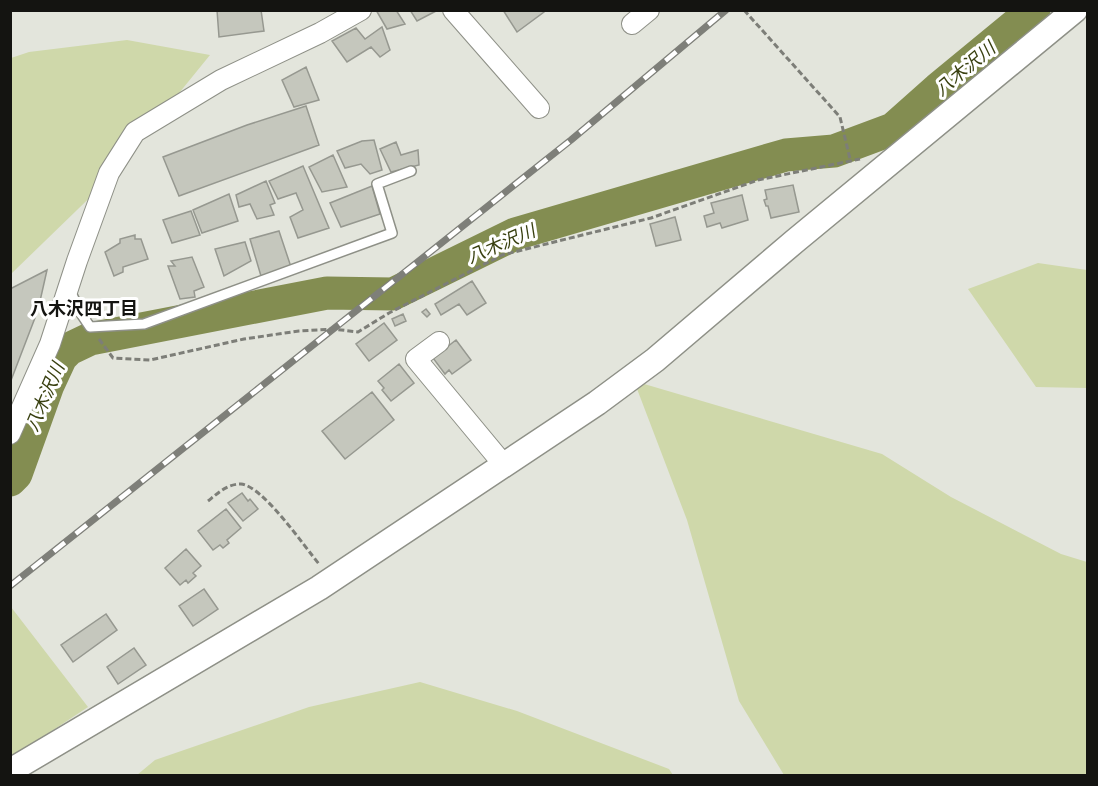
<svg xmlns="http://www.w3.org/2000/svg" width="1098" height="786" font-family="'Source Serif 4','Noto Sans JP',serif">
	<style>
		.green { fill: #cfd8aa }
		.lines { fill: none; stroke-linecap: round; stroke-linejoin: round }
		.river { stroke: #838d51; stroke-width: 33 }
		.building { fill: #c5c7bd; stroke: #969890; stroke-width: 1.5 }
		.service-casing { stroke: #8e9087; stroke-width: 12 }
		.minor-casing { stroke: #8e9087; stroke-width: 22 }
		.tertiary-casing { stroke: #8e9087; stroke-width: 27 }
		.path { stroke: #7d7e78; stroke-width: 3; stroke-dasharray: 6 3; stroke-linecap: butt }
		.service { stroke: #fff; stroke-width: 9 }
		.minor { stroke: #fff; stroke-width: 20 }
		.tertiary { stroke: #fff; stroke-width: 24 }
		.rail-casing { stroke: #7e7f79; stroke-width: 7 }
		.rail { stroke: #fff; stroke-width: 4.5; stroke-dasharray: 14; stroke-linecap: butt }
		.labels { text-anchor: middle; stroke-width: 6; stroke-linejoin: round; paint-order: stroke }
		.water-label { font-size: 18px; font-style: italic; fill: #394010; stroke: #fff }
		.neighbourhood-label { font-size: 18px; font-weight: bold; fill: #141411; stroke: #fff }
	</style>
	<rect width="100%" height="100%" fill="#e3e5dc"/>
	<!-- green -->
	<path class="green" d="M127,40L210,55L110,178L11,274V58L29,52Z
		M1038,263L1087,270V388L1036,387L968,289Z
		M634,381L882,454L951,497L1061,554L1087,562V775H784L739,701L687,520Z
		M11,607L88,707L11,758L10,608Z
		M420,682L517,711L669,769L673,775H137L155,760L309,707Z"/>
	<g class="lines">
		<!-- river -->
		<path class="river" d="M10,480L16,474L48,385L61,357L69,349L90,339L327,293L393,294L515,234L786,155L834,151L893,129L938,89L1034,10"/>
	</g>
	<!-- building -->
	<path class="building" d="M217,10H261L264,31L219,37Z
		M376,10H396L405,24L387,29Z
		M410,10H438L417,21Z
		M503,10H543L544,12L517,32Z
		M382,27L390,50L380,57L371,47L347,62L332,41L356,28L365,39Z
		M306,67L319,100L294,107L282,80Z
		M306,106L319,145L179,196L163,157L247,125Z
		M374,140L382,170L370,174L361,164L345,168L337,151L362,141Z
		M396,142L401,155L418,150L419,165L391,172L380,149Z
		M333,155L347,187L322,192L309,167Z
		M303,166L329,228L298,238L290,217L303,210L296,193L278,199L269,181Z
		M266,181L275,203L270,205L274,215L257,219L250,204L239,207L236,195Z
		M793,185L799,212L771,218L768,206H766L764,200L767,199L765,190Z
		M372,186L380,214L341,227L330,203Z
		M229,194L238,221L202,233L193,210Z
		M742,195L748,220L722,228L720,223L707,227L704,216L714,213L711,203Z
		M191,211L200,235L172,243L163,220Z
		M675,217L681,240L656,246L650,224Z
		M279,231L291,267L261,276L250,239Z
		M135,235V239H141L148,259L123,267V272L114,276L105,252L120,243V239Z
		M245,242L251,261L224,276L215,249Z
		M192,257L204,287L194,291L195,297L180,299L168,266H175L171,261Z
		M47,270L38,310L10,383V289Z
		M472,281L486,303L467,315L459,304L441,315L435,304Z
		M426,309L430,314L427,317L422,312Z
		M403,314L406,321L395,326L392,319Z
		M384,323L397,340L369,361L356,344Z
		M456,340L471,360L452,374L449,370L445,374L433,358Z
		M399,364L414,383L391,401L382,390L384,388L378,381Z
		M372,392L394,420L345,459L322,431Z
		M242,493L248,501L250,499L258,509L243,521L228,503Z
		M226,509L241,528L227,540L229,543L223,548L220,545L213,550L198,531Z
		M186,549L201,566L193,573L196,576L188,583L186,580L180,585L165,568Z
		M204,589L218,609L193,626L179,606Z
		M106,614L117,630L73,662L61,645Z
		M134,648L146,665L118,684L107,667Z"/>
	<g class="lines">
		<!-- service casing -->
		<g class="service-casing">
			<path id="service" d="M70,291L82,315L90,327L144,324L392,233L377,184L411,171"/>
		</g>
		<!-- minor casing -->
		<g class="minor-casing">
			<path id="minor" d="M453,10L539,108
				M632,24L649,10
				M439,342L416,359L504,465
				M10,434L50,344L77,261L109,173L135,132L221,80L320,33L361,10"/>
		</g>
		<!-- tertiary casing -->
		<g class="tertiary-casing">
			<path id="tertiary" d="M10,771L319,588L597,403L655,360L795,241L1075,10"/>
		</g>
		<!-- path -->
		<path class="path" d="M744,10L840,117L850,159
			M99,339L113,358L150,360L244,339L299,331L333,329L358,332L389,313L502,255L651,218L758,180L860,159
			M208,501C218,493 227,484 241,484C263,486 304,546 319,564"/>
		<!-- service -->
		<use href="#service" class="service"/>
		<!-- minor -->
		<use href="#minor" class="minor"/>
		<!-- tertiary -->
		<use href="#tertiary" class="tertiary"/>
		<!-- rail casing -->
		<g class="rail-casing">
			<path id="rail" d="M10,586L571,140L726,10"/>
		</g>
		<!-- rail -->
		<use href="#rail" class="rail"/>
	</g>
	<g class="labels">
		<!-- water labels -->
		<g class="water-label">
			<text transform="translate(965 69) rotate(-40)" y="6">八木沢川</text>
			<text transform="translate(501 244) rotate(-23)" y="6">八木沢川</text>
			<text transform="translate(45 397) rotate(-67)" y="6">八木沢川</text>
		</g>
		<!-- neighbourhood labels -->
		<g class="neighbourhood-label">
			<text x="84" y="315">八木沢四丁目</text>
		</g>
	</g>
	<!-- border -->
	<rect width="1098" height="786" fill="none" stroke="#141411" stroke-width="24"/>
</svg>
